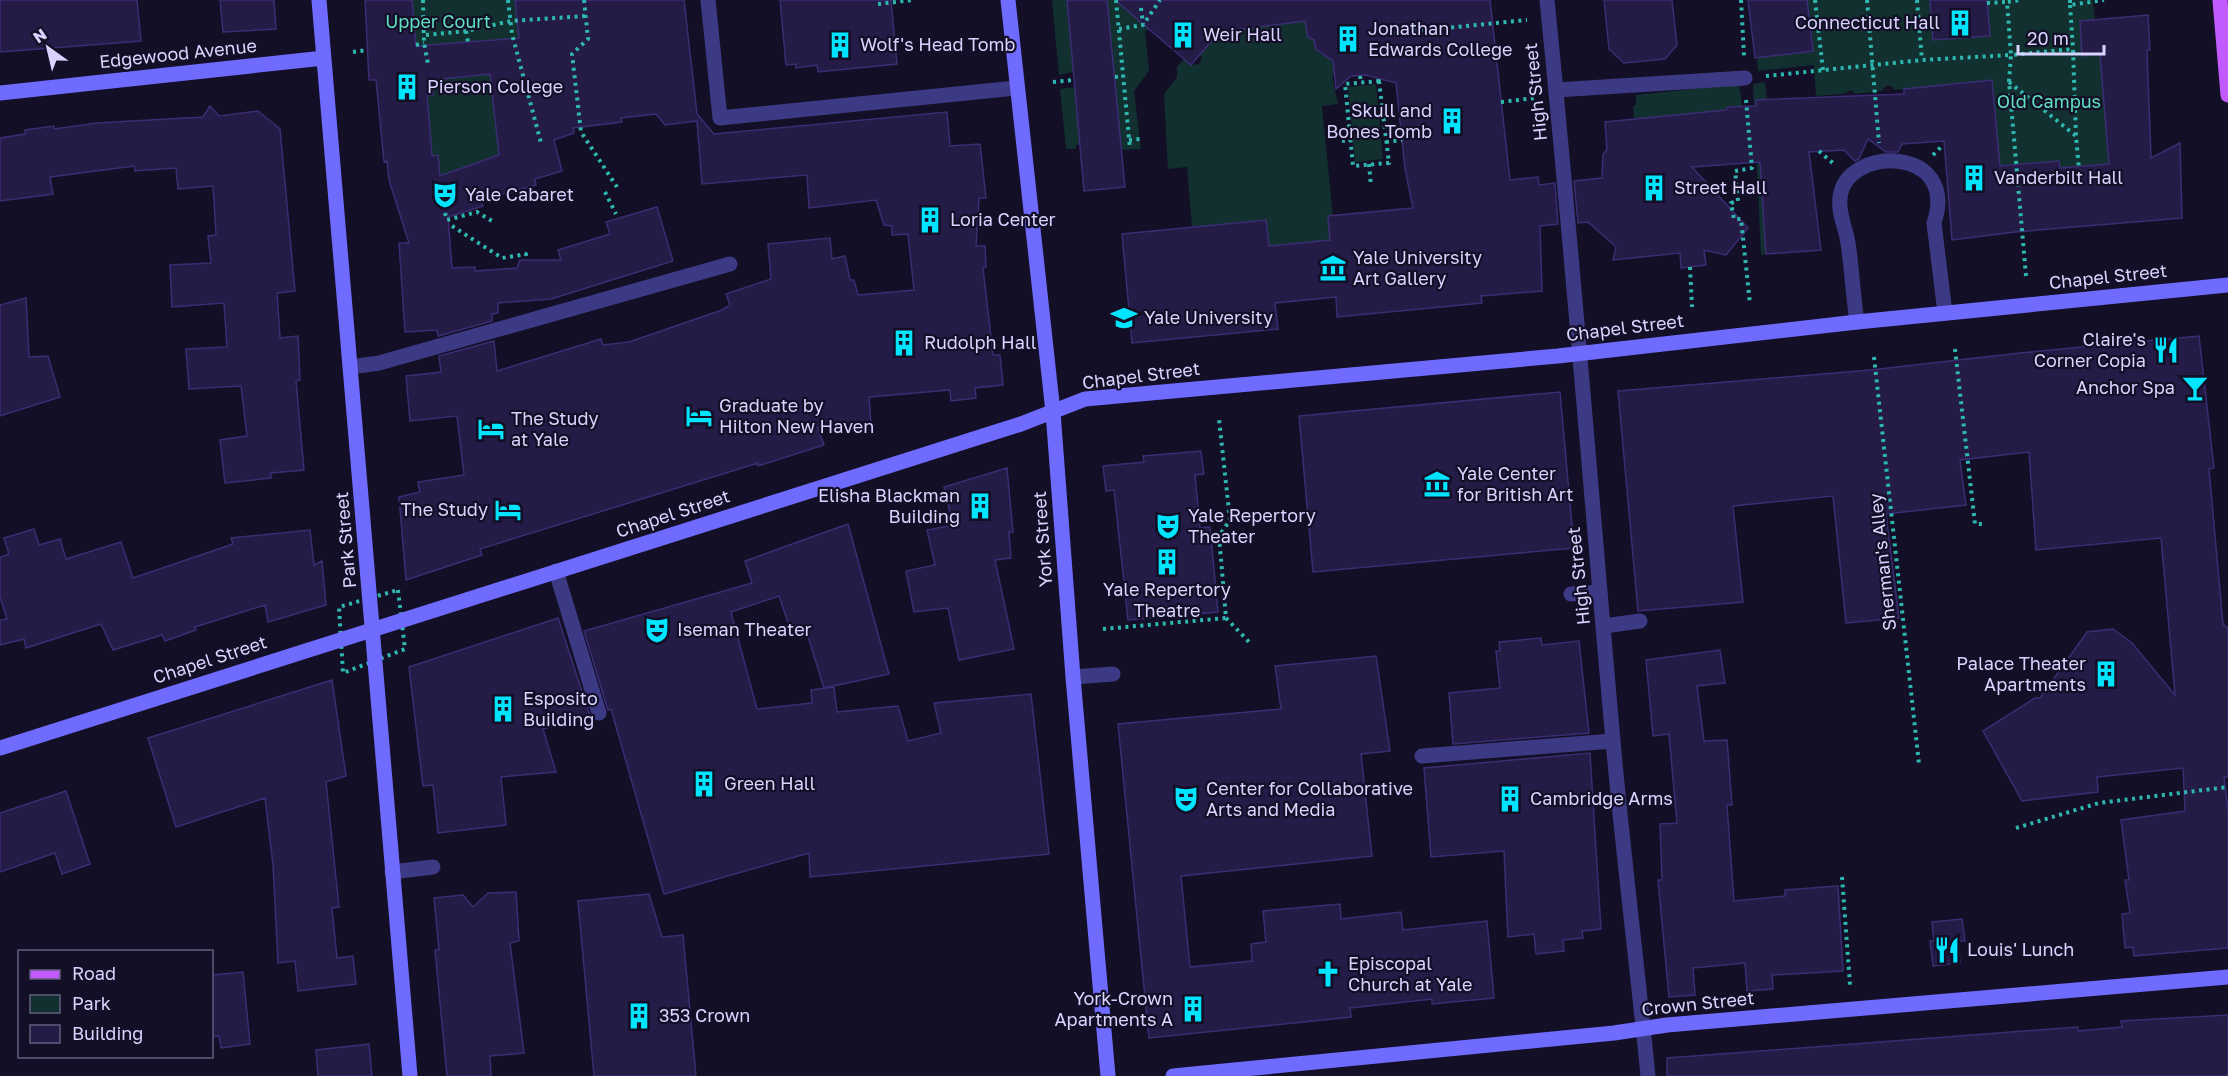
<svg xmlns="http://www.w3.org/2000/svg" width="2228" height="1076" font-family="'Golos Text',sans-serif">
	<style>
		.green { fill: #12302f }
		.building { fill: #241b47; stroke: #3b2d73; stroke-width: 1.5; fill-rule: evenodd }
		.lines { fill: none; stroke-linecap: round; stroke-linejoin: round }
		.path { stroke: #2fb8b0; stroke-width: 4; stroke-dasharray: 3 4.5; stroke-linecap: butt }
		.lane { stroke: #3d3a85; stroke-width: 15 }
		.street { stroke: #3d3a85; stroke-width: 15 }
		.secondary { stroke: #6f6bff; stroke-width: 15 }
		.primary { stroke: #c25bff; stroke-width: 15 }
		.labels { text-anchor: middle; stroke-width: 4.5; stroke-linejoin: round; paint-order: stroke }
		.park-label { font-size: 18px; fill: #5fe0c0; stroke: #130f26 }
		.poi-label { font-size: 18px; fill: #d9d4ff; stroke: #130f26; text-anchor: start }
		.street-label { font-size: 18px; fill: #d9d4ff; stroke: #130f26 }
	</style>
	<rect width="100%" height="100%" fill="#130f26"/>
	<!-- green -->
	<path class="green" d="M412,0H515L545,142L505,75L500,39L435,45L417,66Z
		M1052,0H1067L1073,72L1059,75Z
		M1107,0H1174L1150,30L1145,31L1149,71L1134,91L1141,149L1121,150Z
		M1807,0H2093L2095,20L2082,56L2100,54L2109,164L2090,165L2092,180L2062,182L2059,161L2000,167L1992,80L1894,90L1892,86H1886L1882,91L1855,94L1851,90L1843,94L1816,96L1814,65L1758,71L1757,57L1813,51Z
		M1305,20L1308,37L1314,40L1316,49L1332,60L1335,74L1332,77L1338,104L1322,106L1333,216L1328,217L1330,240L1269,246L1266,220L1192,227L1187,167L1168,169L1164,94L1177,77V67L1184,59L1193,65L1199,64L1202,58L1198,52L1211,33Z
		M484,69V75H494L491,79L498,146L501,154L441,176L438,155L432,156L427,95H433L431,71C450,83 464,78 484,69Z
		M1765,82L1767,100L1756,101L1766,254L1761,255L1753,84Z
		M1376,84L1383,159L1355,162L1348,87Z
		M1739,84L1744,119L1734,112L1733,107H1728L1726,110L1634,119L1633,106L1636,105V95Z
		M1075,87L1080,145H1076V149H1066L1060,89Z"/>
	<!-- building -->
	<path class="building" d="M0,0H137L141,41L0,52Z
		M220,0H274L276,29L223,32Z
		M365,0H412L416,46L519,38L515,0H684L697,114L714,134L947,112L950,146L980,144L986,198H979L976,246H985L986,267L983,268L993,355H1000L1003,385L975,388L976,398L951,401L950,390L869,397L871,424L818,428L824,445L758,466V463L480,549L482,555L406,580L399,497L420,492L418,482L464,475L457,416L410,421L406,376L441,372L439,356L494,341L497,371L601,339L603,345L629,342L722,310L730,305L726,294L771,279L768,244L830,238L832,259L845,256L850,280H854L858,295L914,290L908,234L892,235V226L884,225L876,200L809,208L807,175L702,184L697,121L665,125L656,114L621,118L622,122L573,128L574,133L554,140L562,171L535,179L536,185L481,200L483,206L448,217L452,268L475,267V271L517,268L520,260H561L558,250L610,234L606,222L657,207L673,261L551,299L498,303V313L492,314V321L438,336L437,330L405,332L399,243H409L389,180L387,161L384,162L376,80H369ZM490,74L499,155L440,176L438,155L432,156L427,95H433L432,80Z
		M780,0H891L897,64L818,72L817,65L796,68V64L786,65Z
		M1067,0H1107L1125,187L1084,191Z
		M1115,0H1490L1510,180L1538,177L1539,185L1555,183L1558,224L1540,226L1542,291L1481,296L1482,303L1337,317L1336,297L1275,303L1278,329L1132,343L1122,234L1266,220L1269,246L1330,240L1328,216L1413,208L1405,169L1396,83L1366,75L1351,76L1336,89L1333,61L1316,49L1314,40L1308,37L1305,21L1219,32L1191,65Z
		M1604,0H1672L1677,45L1665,59L1624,63L1609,49Z
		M1748,0H1807L1813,51L1755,58Z
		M1930,0H1987L1990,36L1933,40Z
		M2148,15L2150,50H2147L2151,158L2180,143L2182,218L2015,232L1952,240L1944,141L1902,144L1898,152H1886L1868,139L1859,159L1855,161L1844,150L1809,152L1821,250L1766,254L1760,162L1692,167L1748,228L1726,255L1704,250L1706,265L1681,268L1680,253L1613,260L1616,247L1588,222L1578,223L1574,181L1602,178L1603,154L1607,150L1605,122L1726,110L1728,107L1756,106V100L1904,94V89L1992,80L2000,166L2059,161L2060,168L2109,164L2100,54L2082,56L2080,21Z
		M210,106L219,116L258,111L280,129L295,291L277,293L280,338L298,336L300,380L296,381L304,470L271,473V478L225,483L220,440L247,436L241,386L189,389L186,349L227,347L224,303L172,307L170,265L211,263L208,236L216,235L213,186L178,189L176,168L135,171L134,166L50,177L53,194L0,201V138L25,134V130L54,126V129L97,123L203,117Z
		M26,298L29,357L48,356L60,397L0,416V305Z
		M2199,336L2214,468L2209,469L2223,624L2228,628V777H2224L2228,811V948L2134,956L2133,947L2125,948L2122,914L2130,913L2125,880H2129L2121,820L2185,811L2183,768L2097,777L2098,792L2022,801L1983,731L2035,698H2040L2087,632L2113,629L2132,643L2175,695L2161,538L2036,550L2029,452L1960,460L1966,505L1886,514L1899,618L1846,623L1833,496L1733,506L1743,602L1638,611L1618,391L1870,370L2020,353Z
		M1560,392L1574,548L1313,572L1299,416Z
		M1201,451L1204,474L1195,475L1200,528L1210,527L1218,612L1128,620L1114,490L1106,491L1103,466L1144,462L1143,456Z
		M1007,468L1013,532H1009L1011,558L995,560L1014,649L959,660L948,608L914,612L906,571L935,565L927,530L953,525L944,487Z
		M848,524L889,674L824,688L807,633L793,637L779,596L731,612L757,709L812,703L811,690L834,687L837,712L898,706L908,741L941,733L934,703L1031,694L1049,854L810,877L809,853L664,894L611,709L608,710L584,631L752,583L745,561Z
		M34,529L39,545L60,539L66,559L121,542L133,578L233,544L231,538L310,530L314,565L322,561L326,605L268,622L265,605L195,627L196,630L165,641L162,635L113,650L101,624L26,648L24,639L0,645V620L7,619L0,597V557L9,554L4,538Z
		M558,618L590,716L543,729L556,772L501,777L506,825L438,833L433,785L423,786L409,667Z
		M1541,638L1542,645L1579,641L1589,733L1453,744L1449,693L1500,688L1496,651H1500L1499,642Z
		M1720,650L1725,683L1697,686L1704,741L1727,740L1732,805H1727L1734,901L1785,896V890L1838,886L1843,971L1772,975L1773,989L1747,991L1745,963L1693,968L1695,995L1669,997L1658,880H1662L1660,824L1677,823L1669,734L1653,736L1646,660Z
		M1376,656L1390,751L1361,754L1372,856L1181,876L1190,967L1252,961L1251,944L1266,942L1263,911L1340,904L1341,919L1401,912L1403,930L1487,921L1494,998L1432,1004V999L1350,1008L1351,1017L1149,1038L1118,724L1281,709L1275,666Z
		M332,680L346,776L326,782L339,907L332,908L337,958L353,956L356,984L298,991L295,961L278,963L273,865L265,798L176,827L148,738Z
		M1590,753L1601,929L1582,931L1583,938L1563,940L1564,951L1536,954L1534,934L1508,937L1504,851L1431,857L1424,768Z
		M66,791L90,864L62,874L55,853L0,872V813Z
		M516,892L519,941L510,943L524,1053L490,1056L491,1076H447L435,950H439L434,898L463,895L473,907L488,893Z
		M649,894L662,937L683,935L696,1076H594L578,901Z
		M1962,919L1965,941H1958L1960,963L1933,966L1930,941H1934L1932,922Z
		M243,972L250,1044L221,1048L219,1036L212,1037V975Z
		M2228,1015V1076H1667V1058L2078,1027V1031L2122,1027L2121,1021Z
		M369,1044L372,1076H318L316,1050Z"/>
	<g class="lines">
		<!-- path -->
		<path class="path" d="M423,0L424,43L428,64
			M508,0L512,34L541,143
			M584,0L588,39L572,54L581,132L617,187
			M1116,0L1130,149
			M1741,0L1744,56
			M1815,0L1823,70
			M1867,0L1879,143
			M1917,0L1922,60
			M2070,0V5L2104,0
			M1987,3L2007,2
			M878,4L912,0
			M2070,5L2073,49
			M1141,8L1143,24
			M1119,29L1143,25L1160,0
			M466,31L468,42
			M1384,34L1527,20
			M426,35L466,31L511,21L585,16
			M416,45L424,43
			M353,52L367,50
			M1360,76L1361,82
			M1766,76L1922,60L2011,55L2007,2L2021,0
			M1115,77L1123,76
			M1379,81L1389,163L1353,166L1345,84Z
			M1053,82L1074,80
			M2009,82L2076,136L2080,181
			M1746,100L1752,168L1735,171L1738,201L1731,203L1734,219H1741L1750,304
			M1501,102L1535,98
			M1129,140L1140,139
			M1342,141L1350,140
			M1386,142L1402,140
			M1819,151L1835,165
			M1933,155L1941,147
			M1369,164L1371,186
			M605,192L616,214
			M445,213L447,220L477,212L492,221
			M452,226L502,258L526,254V260
			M1690,267L1692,307
			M2026,276L2009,81L2011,55L2073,49L2076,136
			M1955,349L1975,524H1982
			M1874,357L1919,764
			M398,590L405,649L343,673L339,607Z
			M1226,618L1250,643
			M1103,629L1226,618L1219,536L1230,520L1219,419
			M2016,828L2099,803L2228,787
			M1842,877L1850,985"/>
		<!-- lane -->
		<path class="lane" d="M708,0L720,118L1016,88
			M1556,90L1745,78
			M1857,322C1853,296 1852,269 1848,243C1846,228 1838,214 1840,198C1845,145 1960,145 1934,223L1945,313
			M350,367L379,363L730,264
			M556,571L599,713
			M1571,594L1600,592
			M1604,626L1640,621
			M1073,677L1113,674
			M1422,756L1613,741
			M392,872L433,867"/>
		<!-- street -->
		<path class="street" d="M1547,0C1572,247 1591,494 1613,741C1623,853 1637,964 1648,1076"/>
		<!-- secondary -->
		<path class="secondary" d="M319,0L410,1076
			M1008,0L1053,412L1073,677L1108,1076
			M0,93L324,58
			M0,748L1021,424L1085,399L1558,356L1857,322L2228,285
			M1173,1076L1614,1033L1667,1025L2228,977"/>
		<!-- primary -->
		<path class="primary" d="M2220,0L2228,95"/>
	</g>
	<!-- icons -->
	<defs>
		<g id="building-bare" transform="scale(2.07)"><path d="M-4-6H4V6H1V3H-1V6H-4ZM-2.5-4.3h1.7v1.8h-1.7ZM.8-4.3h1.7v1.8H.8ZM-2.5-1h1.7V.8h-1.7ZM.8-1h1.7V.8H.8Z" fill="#00e5ff" stroke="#130f26" stroke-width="2.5" paint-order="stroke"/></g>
		<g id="theatre-bare" transform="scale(2.07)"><path d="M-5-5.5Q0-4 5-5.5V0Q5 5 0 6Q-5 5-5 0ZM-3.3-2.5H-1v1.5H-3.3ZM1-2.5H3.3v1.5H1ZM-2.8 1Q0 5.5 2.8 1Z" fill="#00e5ff" stroke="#130f26" stroke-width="2.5" paint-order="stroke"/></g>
		<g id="museum-bare" transform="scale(2.07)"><path d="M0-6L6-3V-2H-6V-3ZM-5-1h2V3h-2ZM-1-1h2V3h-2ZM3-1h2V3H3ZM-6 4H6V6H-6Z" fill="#00e5ff" stroke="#130f26" stroke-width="2.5" paint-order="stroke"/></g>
		<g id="university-bare" transform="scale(2.07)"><path d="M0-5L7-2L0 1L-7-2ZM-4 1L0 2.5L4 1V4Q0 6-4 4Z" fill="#00e5ff" stroke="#130f26" stroke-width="2.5" paint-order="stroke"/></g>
		<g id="restaurant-bare" transform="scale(2.07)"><path d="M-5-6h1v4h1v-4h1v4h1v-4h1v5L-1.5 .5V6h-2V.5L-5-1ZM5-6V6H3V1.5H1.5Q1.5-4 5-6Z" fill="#00e5ff" stroke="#130f26" stroke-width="2.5" paint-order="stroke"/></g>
		<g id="bar-bare" transform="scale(2.07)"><path d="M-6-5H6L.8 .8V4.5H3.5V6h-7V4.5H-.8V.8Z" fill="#00e5ff" stroke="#130f26" stroke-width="2.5" paint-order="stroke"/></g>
		<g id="hotel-bare" transform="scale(2.07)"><path d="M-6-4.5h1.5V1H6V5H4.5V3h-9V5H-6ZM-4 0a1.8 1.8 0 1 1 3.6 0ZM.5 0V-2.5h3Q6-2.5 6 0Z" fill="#00e5ff" stroke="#130f26" stroke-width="2.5" paint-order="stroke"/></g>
		<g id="church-bare" transform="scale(2.07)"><path d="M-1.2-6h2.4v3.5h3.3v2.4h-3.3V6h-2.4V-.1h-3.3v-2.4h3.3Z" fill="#00e5ff" stroke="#130f26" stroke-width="2.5" paint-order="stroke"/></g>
	</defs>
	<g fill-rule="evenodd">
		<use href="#building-bare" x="1960" y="23"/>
		<use href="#building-bare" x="1183" y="35"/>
		<use href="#building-bare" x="1348" y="39"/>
		<use href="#building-bare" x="840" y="45"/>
		<use href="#building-bare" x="407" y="87"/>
		<use href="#building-bare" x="1452" y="121"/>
		<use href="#building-bare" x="1974" y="178"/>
		<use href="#building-bare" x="1654" y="188"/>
		<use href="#theatre-bare" x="445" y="195"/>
		<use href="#building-bare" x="930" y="220"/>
		<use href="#museum-bare" x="1333" y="268"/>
		<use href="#university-bare" x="1124" y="318"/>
		<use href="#building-bare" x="904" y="343"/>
		<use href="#restaurant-bare" x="2166" y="350"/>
		<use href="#bar-bare" x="2195" y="388"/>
		<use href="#hotel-bare" x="699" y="416"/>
		<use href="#hotel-bare" x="491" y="429"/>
		<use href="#museum-bare" x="1437" y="484"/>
		<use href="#building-bare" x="980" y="506"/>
		<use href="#hotel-bare" x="508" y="510"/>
		<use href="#theatre-bare" x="1168" y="526"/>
		<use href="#building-bare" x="1167" y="562"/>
		<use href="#theatre-bare" x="657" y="630"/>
		<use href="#building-bare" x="2106" y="674"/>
		<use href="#building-bare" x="503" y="709"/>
		<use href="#building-bare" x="704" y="784"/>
		<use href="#theatre-bare" x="1186" y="799"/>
		<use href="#building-bare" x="1510" y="799"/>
		<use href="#restaurant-bare" x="1947" y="950"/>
		<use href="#church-bare" x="1328" y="974"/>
		<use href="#building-bare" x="1193" y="1009"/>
		<use href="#building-bare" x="639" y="1016"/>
	</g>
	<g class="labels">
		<!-- park labels -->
		<g class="park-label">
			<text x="438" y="28">Upper Court</text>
			<text x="2049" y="108">Old Campus</text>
		</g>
		<!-- poi labels -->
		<g class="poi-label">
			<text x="1940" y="29" text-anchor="end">Connecticut Hall</text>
			<text x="1368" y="35">Jonathan<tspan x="1368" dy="21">Edwards College</tspan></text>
			<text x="1203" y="41">Weir Hall</text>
			<text x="860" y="51">Wolf's Head Tomb</text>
			<text x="427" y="93">Pierson College</text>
			<text x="1432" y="117" text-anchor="end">Skull and<tspan x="1432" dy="21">Bones Tomb</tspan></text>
			<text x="1994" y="184">Vanderbilt Hall</text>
			<text x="1674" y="194">Street Hall</text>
			<text x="465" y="201">Yale Cabaret</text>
			<text x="950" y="226">Loria Center</text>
			<text x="1353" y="264">Yale University<tspan x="1353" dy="21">Art Gallery</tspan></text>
			<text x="1144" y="324">Yale University</text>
			<text x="2146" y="346" text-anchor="end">Claire's<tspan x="2146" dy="21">Corner Copia</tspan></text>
			<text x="924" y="349">Rudolph Hall</text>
			<text x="2175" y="394" text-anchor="end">Anchor Spa</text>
			<text x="719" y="412">Graduate by<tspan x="719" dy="21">Hilton New Haven</tspan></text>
			<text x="511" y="425">The Study<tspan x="511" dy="21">at Yale</tspan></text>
			<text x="1457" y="480">Yale Center<tspan x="1457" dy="21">for British Art</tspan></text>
			<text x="960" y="502" text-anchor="end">Elisha Blackman<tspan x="960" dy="21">Building</tspan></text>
			<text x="488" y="516" text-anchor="end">The Study</text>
			<text x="1188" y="522">Yale Repertory<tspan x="1188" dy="21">Theater</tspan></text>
			<text x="1167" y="596" text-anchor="middle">Yale Repertory<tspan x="1167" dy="21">Theatre</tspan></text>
			<text x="677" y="636">Iseman Theater</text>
			<text x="2086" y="670" text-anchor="end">Palace Theater<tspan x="2086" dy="21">Apartments</tspan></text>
			<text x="523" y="705">Esposito<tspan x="523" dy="21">Building</tspan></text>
			<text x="724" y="790">Green Hall</text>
			<text x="1206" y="795">Center for Collaborative<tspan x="1206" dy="21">Arts and Media</tspan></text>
			<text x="1530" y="805">Cambridge Arms</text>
			<text x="1967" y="956">Louis' Lunch</text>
			<text x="1348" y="970">Episcopal<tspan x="1348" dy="21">Church at Yale</tspan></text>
			<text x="1173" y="1005" text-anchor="end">York-Crown<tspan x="1173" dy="21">Apartments A</tspan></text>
			<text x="659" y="1022">353 Crown</text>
		</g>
		<!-- street labels -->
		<g class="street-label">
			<text transform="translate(178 54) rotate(-6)" y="6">Edgewood Avenue</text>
			<text transform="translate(1536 92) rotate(-96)" y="6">High Street</text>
			<text transform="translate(2108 277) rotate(-6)" y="6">Chapel Street</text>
			<text transform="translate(1625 328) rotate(-7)" y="6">Chapel Street</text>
			<text transform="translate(1141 376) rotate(-7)" y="6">Chapel Street</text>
			<text transform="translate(673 514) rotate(-18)" y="6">Chapel Street</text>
			<text transform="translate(1043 539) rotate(-94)" y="6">York Street</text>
			<text transform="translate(346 540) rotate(-95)" y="6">Park Street</text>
			<text transform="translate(1883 562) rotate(-96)" y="6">Sherman's Alley</text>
			<text transform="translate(1579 576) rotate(-96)" y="6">High Street</text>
			<text transform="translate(210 660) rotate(-18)" y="6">Chapel Street</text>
			<text transform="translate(1698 1004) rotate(-6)" y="6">Crown Street</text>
		</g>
	</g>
	<!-- legend -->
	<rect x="18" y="950" width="195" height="108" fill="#130f26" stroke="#625e7d" stroke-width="1.5"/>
	<rect x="30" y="970" width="30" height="9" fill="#c25bff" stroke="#625e7d" stroke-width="1.5"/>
	<text x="72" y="980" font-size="18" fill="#d9d4ff">Road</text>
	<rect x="30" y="995" width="30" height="18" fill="#12302f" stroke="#625e7d" stroke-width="1.5"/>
	<text x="72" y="1010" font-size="18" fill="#d9d4ff">Park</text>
	<rect x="30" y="1025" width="30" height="18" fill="#241b47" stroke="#625e7d" stroke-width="1.5"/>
	<text x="72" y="1040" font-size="18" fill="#d9d4ff">Building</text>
	<!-- north arrow -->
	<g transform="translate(48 48) rotate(326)" stroke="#130f26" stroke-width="4.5" paint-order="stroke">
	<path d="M0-4.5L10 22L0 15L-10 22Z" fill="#d9d4ff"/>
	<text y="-9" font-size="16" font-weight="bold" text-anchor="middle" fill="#d9d4ff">N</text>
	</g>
	<!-- scale -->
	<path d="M2018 45v9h86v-9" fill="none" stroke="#d9d4ff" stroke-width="3"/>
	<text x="2027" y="45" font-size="18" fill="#d9d4ff" stroke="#130f26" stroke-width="4.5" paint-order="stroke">20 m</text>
</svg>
